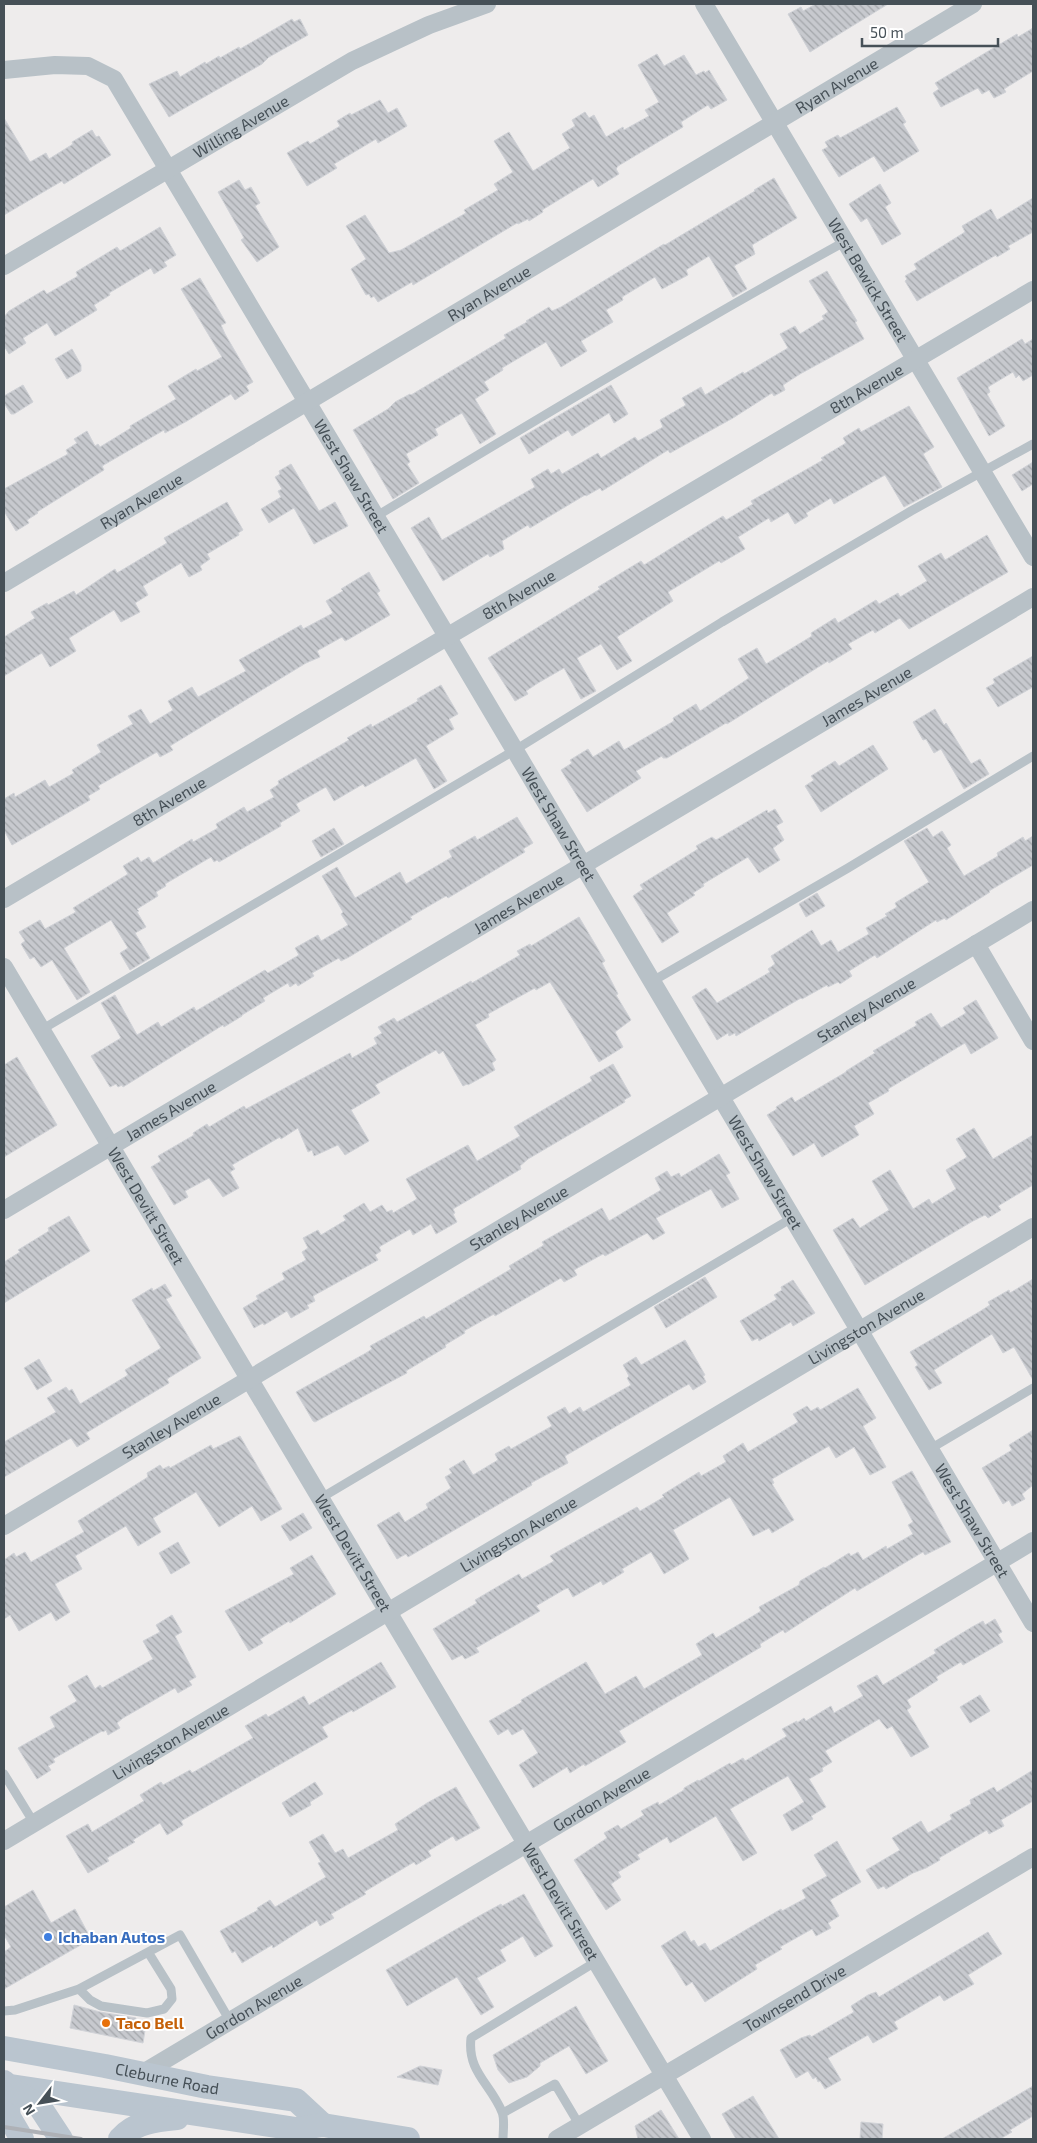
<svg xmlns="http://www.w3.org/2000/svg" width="1037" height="2143" font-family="'Exo 2',sans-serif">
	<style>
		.building { fill: url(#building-back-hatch); stroke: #d0d2d7 }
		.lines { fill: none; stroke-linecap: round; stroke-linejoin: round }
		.service { stroke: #b8c1c7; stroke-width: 9 }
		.minor { stroke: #b8c1c7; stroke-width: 18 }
		.secondary { stroke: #bac5cf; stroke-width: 24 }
		.rail { stroke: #aeb1b6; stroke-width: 4 }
		.shop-dot { fill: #3f7fe0; stroke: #fff; stroke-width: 2 }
		.food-dot { fill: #e8710a; stroke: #fff; stroke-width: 2 }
		.labels { text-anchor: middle; stroke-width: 4; stroke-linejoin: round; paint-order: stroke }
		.street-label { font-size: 16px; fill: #465057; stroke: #fff }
		.shop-label { font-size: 16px; font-weight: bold; fill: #366cbe; stroke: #fff; text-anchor: start }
		.food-label { font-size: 16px; font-weight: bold; fill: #c56008; stroke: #fff; text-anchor: start }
	</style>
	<defs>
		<pattern id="building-back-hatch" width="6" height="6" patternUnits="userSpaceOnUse" patternTransform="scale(1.25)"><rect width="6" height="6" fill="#c7c9ce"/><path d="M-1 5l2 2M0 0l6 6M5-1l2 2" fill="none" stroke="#a3a6aa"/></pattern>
	</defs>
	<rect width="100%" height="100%" fill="#eeecec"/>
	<!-- building -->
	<path class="building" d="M816,4H888L810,52L788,14L801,7L803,11Z
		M292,19L294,22L300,19L308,35L269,57L262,64L169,117L149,84L177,71L180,77L205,62L206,64L219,56L220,58L239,47L240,49Z
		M1033,28V71L1004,89L1006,92L994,98L989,90L982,94L978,88L941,107L933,93L939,89L935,83L1017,34L1018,37Z
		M657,54L664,66L684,55L696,75L704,71L705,73L709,70L727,100L711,109L708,105L681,122L683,127L618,166L616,169L619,174L598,187L593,179L542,210L543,212L529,221L528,219L518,224L517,223L413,285L412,282L378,302L374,296L371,298L369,294L366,295L351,269L366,259L346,226L365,215L389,253L401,250L466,213L464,210L498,190L494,184L513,172L494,141L509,132L533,171L570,148L562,134L575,126L572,120L585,112L589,118L594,115L606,137L623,127L624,130L649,116L645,110L659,102L638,65Z
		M380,100L388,113L397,108L407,126L378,143L376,139L334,164L337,168L307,186L287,153L308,141L310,144L340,126L337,121L350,113L351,115Z
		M897,107L906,122L903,124L919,151L884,172L874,156L839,177L822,150L828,147L825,142L838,135L840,138Z
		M4,118L30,162L46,153L49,159L73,144L72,142L92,130L96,137L99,136L111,155L64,184L62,181L4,215Z
		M774,178L797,218L752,245L755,254L734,266L747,289L733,297L709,256L686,270L688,275L662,289L655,277L622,297L623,300L606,310L613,322L581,341L587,351L561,367L546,342L502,368L503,370L484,382L489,390L475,399L496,434L480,444L462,413L435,429L438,435L406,454L410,462L407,464L419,483L393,499L353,430L388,409L395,402L410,394L411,395L506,338L504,335L527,322L526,321L549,307L552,311L561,307L664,244L665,245L755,191L754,190Z
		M239,180L245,190L251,187L260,203L255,206L279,247L257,262L241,240L244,238L218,192Z
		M880,184L891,203L885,207L901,234L882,245L867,218L861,222L849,204Z
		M1033,198V232L1008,246L1010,249L997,257L996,255L917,301L905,281L907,279L905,276L917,269L914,264L965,232L962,226L991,209L997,220Z
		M160,227L176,255L164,262L167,266L154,274L151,268L109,293L110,295L94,305L97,310L55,336L47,323L23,338L26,343L9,354L4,346V317L9,311L44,290L47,294L78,276L76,272L117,247L120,251Z
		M827,271L857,321L855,322L864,339L800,374L783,385L785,390L774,396L772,393L733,418L670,453L668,450L602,491L600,488L586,496L585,495L530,528L528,525L502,541L504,549L490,557L488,554L443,581L411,528L429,517L442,540L535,487L531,479L548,469L551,474L559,469L562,474L598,453L601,458L635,437L638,441L663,427L660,420L686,405L682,398L701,387L705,395L743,372L744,374L788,348L780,334L795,326L800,334L824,319L822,316L828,312L809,281Z
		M200,278L226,323L221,325L225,334L253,382L246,386L249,391L235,400L231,394L187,421L165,433L164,430L102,466L104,470L37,512L38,513L27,520L29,523L16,531L4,511V489L68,454L66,450L77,443L74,439L87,431L95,446L98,444L100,447L131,428L130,426L176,399L168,386L196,369L197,371L222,357L181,289Z
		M1022,339L1025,344L1033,339V375L1023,381L1019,375L1016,378L1013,372L988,387L990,392L987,394L1005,426L989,436L957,378Z
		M72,349L81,365V371L67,379L55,359Z
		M23,385L33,402L14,414H11L4,403V396Z
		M611,385L628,414L614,423L609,413L572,436L568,430L529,454L520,438Z
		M909,406L934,447L923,454L942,487L904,507L885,475L834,504L831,498L806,513L808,516L795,524L788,512L771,522L769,518L738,537L745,549L721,563L719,561L668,592L673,601L617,637L632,661L617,670L601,644L577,658L596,691L581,699L564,668L538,683L526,691L528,694L515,701L488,658L600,589L598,587L641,561L644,565L723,516L726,520L753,504L751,501L823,460L821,458L846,443L843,438L859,428L861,432Z
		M1033,462V484L1022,491L1012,475Z
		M291,464L319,511L335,502L348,526L314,544L294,508L269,523L261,509L281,497L278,491L282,489L275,477L280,474L279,471Z
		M227,502L243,530L238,533L239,535L207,554L210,559L200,566L202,570L189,577L181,563L143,586L148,595L135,603L140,612L121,622L114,610L69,638L76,651L50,667L42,653L4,676V637L35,618L31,612L47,603L48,605L74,591L76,595L115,569L117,573L167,543L164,538Z
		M987,535L1008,572L909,629L900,618L875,633L873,630L848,644L852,649L829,663L828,661L727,724L726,723L667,758H663L662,756L636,771L641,778L587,812L561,770L572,763L570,760L588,749L593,757L619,741L624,750L674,721L673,718L696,704L700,711L749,678L738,659L757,648L766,664L812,636L811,633L835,618L838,623L876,600L879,604L898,593L900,597L927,581L918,566L941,553L945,560Z
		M369,572L380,591L377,593L390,615L349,639L345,641L342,637L317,651L320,657L306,663L170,746L173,750L160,757L157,752L98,786L100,789L88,796L90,800L12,845L4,830V799L14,793L15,797L45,780L49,787L74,773L72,770L101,752L97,745L133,724L128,716L141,709L150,724L173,710L168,701L192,687L198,697L246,671L239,660L301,625L303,629L333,613L326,601L343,591L341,589Z
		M1033,656V687L998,707L986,688L995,683L993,679Z
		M441,685L458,714L449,719L454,729L426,746L447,781L434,789L416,758L365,787L363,784L334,801L326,787L296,804L300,811L280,823L281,826L219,862L217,860L214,862L211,857L165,884L166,886L156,892L158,896L137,909L139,911L137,912L146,927L135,933L150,958L130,970L120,953L128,948L111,920L64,948L90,992L77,1000L52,960L41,967L34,957L30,959L21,944L25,941L19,932L40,920L45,929L76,912L73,908L128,874L123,866L138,857L141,862L149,857L153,863L192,839L193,842L218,828L216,824L244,807L247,812L274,797L270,790L279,784L278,781L349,740L347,738L371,724L372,727L418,701L417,699Z
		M935,709L944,725L946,723L971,764L980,759L989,774L964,789L941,749L934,753L926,739L923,740L913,722Z
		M873,745L888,769L821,812L805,786L814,780L811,776L835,761L839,766Z
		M775,809L783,822L776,826L784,840L773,848L780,860L759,873L748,857L703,884L704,886L693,893L695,895L667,913L679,932L662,943L633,896L643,889L640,885L698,849L696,846L712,837L716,840L767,810L768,813Z
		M517,817L533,843L523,849L525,852L448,898L446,896L410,917L412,919L349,957L341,961L339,958L312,973L314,976L298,986L296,983L290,987L288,983L263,998L265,1001L242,1015V1016L224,1027L223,1025L123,1087L122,1085L118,1087L116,1084L110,1087L91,1056L121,1038L101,1003L115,995L137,1035L158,1022L161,1027L194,1007L196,1011L265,970L268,973L299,955L295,948L318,935L321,941L348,925L341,914L343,912L322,876L337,867L355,898L400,872L406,884L452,857L449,851L475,836L477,840Z
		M334,828L344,844L321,857L312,841Z
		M927,828L933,837L942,831L951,845L947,848L964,876L998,856L997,853L1023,837L1025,841L1033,836V865L989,891L990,892L946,920L945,918L937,922L936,920L877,958L875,955L849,971L852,976L840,984L838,982L828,987L827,985L802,999L801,998L736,1036L735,1033L729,1036L728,1033L717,1040L692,997L706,988L717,1003L770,972L768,969L775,964L771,956L812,930L821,946L831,940L838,952L869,934L866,928L887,916L885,914L897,907L895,903L929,882L904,841Z
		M817,893L825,906L806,917L799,904Z
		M579,917L605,961L602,963L618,994L616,995L631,1020L615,1032L623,1047L599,1062L550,982L536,990L535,988L488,1014L489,1017L475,1025L496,1060L492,1063L495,1070L468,1085L467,1084L463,1086L443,1051L439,1054L436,1050L377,1084L375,1085L380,1093L351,1110L369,1141L345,1155L338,1145L314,1156L312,1150L308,1152L298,1128L281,1139L280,1137L232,1165L235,1169L230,1172L239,1188L223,1197L209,1178L185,1191L188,1197L174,1205L151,1167L161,1161L158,1156L194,1135L193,1133L207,1124L209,1127L244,1106L246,1109L350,1053L352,1058L377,1044L374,1038L382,1033L378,1027L394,1018L397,1022L464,985L471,981L472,983L520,955L517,951L530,944L531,946Z
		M976,1000L998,1038L971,1054L965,1043L888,1089L889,1091L868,1103L874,1114L854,1126L859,1135L822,1157L814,1143L793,1156L767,1115L777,1109L776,1107L792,1097L795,1102L846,1072V1071L875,1053L873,1051L917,1025L915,1022L931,1013L941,1028L966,1013L963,1008Z
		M17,1057L57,1125L4,1157V1065Z
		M613,1064L631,1096L624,1100L625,1102L528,1159L520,1166L521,1169L453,1209L455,1213L453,1214L457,1222L436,1234L431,1224L413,1235L410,1229L379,1247L381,1251L375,1255L378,1260L313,1296L315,1301L307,1305L309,1308L291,1318L287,1311L264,1325L263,1323L254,1328L243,1308L258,1299L256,1296L285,1279L282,1273L306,1260L302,1252L308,1248L303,1238L318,1230L321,1235L346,1220L343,1216L364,1203L370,1212L382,1205L387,1212L392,1210L393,1213L417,1199L406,1179L468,1145L477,1161L520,1136L514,1127L592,1081L590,1077Z
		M974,1128L993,1159L1033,1135V1185L998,1206L1001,1210L988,1218L985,1215L973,1221L865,1285L833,1230L853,1218L860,1228L889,1210L872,1181L890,1170L913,1209L929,1199L932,1204L956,1189L946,1170L967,1157L956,1139Z
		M719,1154L730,1173L726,1175L739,1199L722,1208L711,1189L656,1218L665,1233L653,1240L647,1233L605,1256L603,1254L574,1270L577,1275L564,1282L561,1278L495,1316L494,1314L464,1331L465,1333L445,1345L446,1347L406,1371L407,1373L315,1422L313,1421L296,1392L366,1353L372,1349L370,1346L424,1316L426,1319L511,1269L509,1266L544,1245L542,1242L602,1208L609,1221L661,1190L655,1178L667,1171L671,1177L679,1173L681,1177Z
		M69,1216L90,1251L4,1303V1262L20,1252L18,1250L49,1231L48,1228Z
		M705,1277L717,1297L666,1328L654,1307Z
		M1033,1279V1380L1014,1347L1003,1353L992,1334L934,1370L942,1383L929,1390L915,1367L918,1365L910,1352L979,1312L990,1305L988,1302L1009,1290L1010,1293Z
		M793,1280L815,1313L793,1326L791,1322L759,1341L758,1338L752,1341L740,1321L777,1299L774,1295L782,1290L781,1287Z
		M165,1284L172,1296L166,1299L201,1358L167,1379L169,1383L86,1433L90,1439L77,1447L71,1438L4,1477V1442L56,1412L47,1398L66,1387L69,1391L72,1389L80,1404L128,1375L125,1370L161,1348L132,1300L152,1288L153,1291Z
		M685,1340L705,1375L703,1376L706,1382L693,1390L689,1384L680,1389L565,1456L568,1463L531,1483L532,1485L408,1557L406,1554L397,1559L377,1525L399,1512L405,1522L428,1508L426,1504L451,1488L445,1477L452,1473L449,1469L464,1460L473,1475L498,1460L495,1454L509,1446L511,1449L552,1426L547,1417L565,1407L569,1414L580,1407L583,1412L631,1385L627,1378L629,1376L623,1365L636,1357L641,1365Z
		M39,1359L52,1381L37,1390L24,1368Z
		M858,1388L876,1418L863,1426L886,1467L870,1475L854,1447L836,1458L829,1446L772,1479L774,1483L772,1484L794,1520L772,1533L769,1528L753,1536L730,1497L673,1530L689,1559L664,1574L651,1552L622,1569L624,1572L603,1585L601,1581L573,1597L568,1588L565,1589L536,1606L540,1611L476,1648L479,1652L465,1659L462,1655L452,1660L433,1629L470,1607L477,1603L475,1600L519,1574L522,1579L554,1561L550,1556L564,1548L637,1507L640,1511L664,1497L662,1495L699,1472L701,1476L726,1462L723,1456L743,1443L748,1452L798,1422L793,1414L807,1406L811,1411L818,1407L820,1410Z
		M1033,1430V1485L1022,1494L1025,1499L1012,1506L1009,1500L1003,1504L982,1468L1012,1450L1009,1445Z
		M240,1436L282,1509L261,1521L252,1506L219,1527L196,1492L153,1518L161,1532L138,1546L126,1526L75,1556L82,1569L55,1584L70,1612L56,1621L51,1612L19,1631L10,1615L4,1619V1560L14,1553L16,1557L25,1552L31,1562L84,1532L78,1521L148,1477L147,1473L160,1465L163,1469L169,1466L170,1468L211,1445L213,1449Z
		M912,1471L951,1542L925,1555L923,1552L857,1591L855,1588L785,1633L783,1630L760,1644L761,1647L619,1731L626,1742L585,1766L584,1764L570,1773L567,1767L533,1788L519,1765L538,1753L523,1729L512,1735L508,1729L498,1735L489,1721L522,1702L521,1700L586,1662L605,1694L636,1676L644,1689L702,1655L696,1644L713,1633L716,1638L748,1619L761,1611L759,1607L799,1585L800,1581L824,1567L825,1568L849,1553L851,1556L858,1552L863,1560L886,1546L887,1549L913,1534L908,1525L913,1522L892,1482Z
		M303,1513L312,1528L290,1541L281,1526Z
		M178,1542L190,1563L171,1574L159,1553Z
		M312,1555L336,1594L290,1623L289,1621L260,1639L263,1643L249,1651L225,1611L294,1574L290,1568Z
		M172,1615L182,1632L175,1636L196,1677L189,1681L192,1685L178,1693L175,1688L123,1718L117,1723L120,1728L108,1735L106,1730L103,1732L102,1731L53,1759L55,1762L48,1766L51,1770L37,1779L18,1748L55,1727L50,1717L77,1701L68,1686L87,1675L95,1689L100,1685L102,1688L153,1659L143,1641L160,1632L156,1625Z
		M995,1619L1002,1632L998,1634L1003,1642L963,1665L961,1662L936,1677L938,1680L907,1700L911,1707L907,1710L929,1747L911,1757L892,1726L887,1729L879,1719L825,1751L832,1762L822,1768L823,1771L809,1779L826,1807L811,1816L813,1819L792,1831L783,1815L804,1802L788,1776L730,1809L757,1853L743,1861L716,1816L670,1843L667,1837L637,1855L640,1859L618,1872L621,1877L611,1884L621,1900L606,1910L574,1860L607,1838L604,1833L618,1825L621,1829L644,1815L641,1811L658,1802L659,1805L684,1790V1788L698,1780L699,1781L730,1763L731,1765L743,1758L745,1761L787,1736L782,1729L797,1721V1723L804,1718L806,1721L831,1706L834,1713L863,1696L857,1686L877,1675L883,1685L936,1653L934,1650L972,1627L983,1621L985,1625Z
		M381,1662L396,1687L353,1712L352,1710L322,1727L328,1737L181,1821L183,1825L167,1835L160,1823L133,1840L135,1842L107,1858L109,1861L88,1873L66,1836L88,1824L92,1832L144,1801L140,1795L161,1782L163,1785L190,1770L192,1773L253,1738L245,1726L266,1714L268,1717L304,1696L309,1705Z
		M980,1695L990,1711L970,1723L960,1707Z
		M1033,1770V1801L1001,1820L1004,1826L989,1834L987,1830L939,1858L940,1860L926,1868L913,1873L886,1889L884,1886L878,1889L866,1870L900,1850L892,1838L921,1821L928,1833L952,1819L950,1815L971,1804L970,1800L994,1787L997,1792Z
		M315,1782L323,1794L310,1802L311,1805L290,1817L282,1803Z
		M456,1787L480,1828L456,1841L453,1836L428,1851L431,1856L416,1865L414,1862L364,1892L366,1894L331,1914L334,1918L320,1926L317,1920L273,1948L272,1945L242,1963L235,1951L232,1953L220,1931L258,1910L257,1908L270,1900L275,1907L326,1877L318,1863L321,1862L309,1842L323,1834L335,1853L343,1849L348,1858L398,1830L395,1824L427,1803Z
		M837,1841L861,1882L830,1900L839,1916L828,1923L831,1928L816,1936L812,1929L780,1947L782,1949L755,1965L757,1969L705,2002L692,1982L686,1986L661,1946L685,1931L691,1942L694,1940L698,1947L705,1943L710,1951L781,1909L782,1911L806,1898L802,1890L827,1876L814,1855Z
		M33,1890L51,1923L75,1909L91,1939L4,1989V1952L11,1947L4,1935V1907Z
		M524,1894L553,1946L535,1957L523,1936L500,1950L506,1961L477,1978L494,2007L481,2015L457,1977L407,2006L386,1970L479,1916L501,1904L502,1906Z
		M988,1932L1002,1954L968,1975L974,1984L944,2001L940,1995L894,2022L898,2029L873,2043L868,2035L828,2058L841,2080L825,2089L820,2081L818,2082L816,2077L813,2079L808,2071L796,2078L780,2050L801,2038L810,2035L811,2037L854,2012L851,2006L868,1995L876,1992L879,1997Z
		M74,2005L100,2012L136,2018L135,2022L146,2024L143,2043L70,2028Z
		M576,2006L608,2061L586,2074L569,2046L540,2063V2066L527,2077L509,2083L498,2070L493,2055Z
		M420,2066L442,2070L438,2085L397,2077Z
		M1033,2086V2116L1010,2130L1012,2132L1000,2139H942Z
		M753,2096L768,2121L779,2139H736L722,2114Z
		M661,2110L679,2139H638L635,2126Z
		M861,2122L883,2124L882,2139H860Z"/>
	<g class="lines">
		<!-- service -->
		<path class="service" d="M375,517C531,423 686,329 846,241
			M651,982L848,868L1033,756
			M41,1030L515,750L722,622L911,511L1033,444
			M930,1449L1033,1388
			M321,1498L792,1218
			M4,1774L34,1823
			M79,1989L90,2000L101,2006L147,2013L164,2009L172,1999L171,1989L148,1952
			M4,2011L15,2010L79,1989L180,1935L230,2021
			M503,2113L555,2084L580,2126
			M503,2139C503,2131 505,2119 502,2112C491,2084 467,2072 471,2038L597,1961"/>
		<!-- minor -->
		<g class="minor">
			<path id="s1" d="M704,4L1033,557"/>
			<path id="s2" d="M4,70L55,65L88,66L114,79L447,636L1033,1623"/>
			<path id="s3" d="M4,266L352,61L429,25L487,4"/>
			<path id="s4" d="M4,583L973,4"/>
			<path id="s5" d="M4,899L1033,290"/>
			<path d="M976,944L1033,1041"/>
			<path id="s6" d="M4,967L702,2139"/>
			<path id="s7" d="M4,1210L1033,597"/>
			<path id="s8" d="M4,1526L1033,910"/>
			<path id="s9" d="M4,1841L1033,1227"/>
			<path id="s10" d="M143,2073L1033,1541"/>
			<path id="s11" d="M557,2139L1033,1857"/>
		</g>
		<!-- secondary -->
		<g class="secondary">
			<path id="s12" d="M4,2048L105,2066L207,2087L296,2100L323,2125"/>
			<path d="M4,2082L9,2117L22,2139"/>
			<path d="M4,2085L296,2129L323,2125L408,2139"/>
			<path d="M11,2089L40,2107L61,2139"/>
			<path d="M120,2139C135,2122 156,2120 177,2118"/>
		</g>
		<!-- rail -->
		<path class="rail" d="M4,2127L81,2139"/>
	</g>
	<!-- markers -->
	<circle class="shop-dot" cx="48" cy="1937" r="5"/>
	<circle class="food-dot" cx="106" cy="2023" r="5"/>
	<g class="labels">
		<!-- street labels -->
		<g class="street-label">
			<text dy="6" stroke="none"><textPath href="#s4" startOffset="970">Ryan Avenue</textPath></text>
			<text dy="6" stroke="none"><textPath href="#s3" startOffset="275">Willing Avenue</textPath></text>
			<text dy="6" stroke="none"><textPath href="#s1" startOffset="321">West Bewick Street</textPath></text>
			<text dy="6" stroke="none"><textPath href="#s4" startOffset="565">Ryan Avenue</textPath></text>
			<text dy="6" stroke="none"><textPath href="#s5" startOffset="1002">8th Avenue</textPath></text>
			<text dy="6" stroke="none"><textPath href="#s2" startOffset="576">West Shaw Street</textPath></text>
			<text dy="6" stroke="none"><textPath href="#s4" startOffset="160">Ryan Avenue</textPath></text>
			<text dy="6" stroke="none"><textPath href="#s5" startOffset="598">8th Avenue</textPath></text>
			<text dy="6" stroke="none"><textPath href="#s7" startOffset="1004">James Avenue</textPath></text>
			<text dy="6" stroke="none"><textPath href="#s5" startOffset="192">8th Avenue</textPath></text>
			<text dy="6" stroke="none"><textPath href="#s2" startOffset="981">West Shaw Street</textPath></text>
			<text dy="6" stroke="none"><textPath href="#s7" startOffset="599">James Avenue</textPath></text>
			<text dy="6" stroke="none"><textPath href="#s8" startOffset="1005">Stanley Avenue</textPath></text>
			<text dy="6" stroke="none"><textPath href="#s7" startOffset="194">James Avenue</textPath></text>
			<text dy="6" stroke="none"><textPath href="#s2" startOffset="1386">West Shaw Street</textPath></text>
			<text dy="6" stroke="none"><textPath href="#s6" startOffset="278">West Devitt Street</textPath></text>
			<text dy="6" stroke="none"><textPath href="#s8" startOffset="600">Stanley Avenue</textPath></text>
			<text dy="6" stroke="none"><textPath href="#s9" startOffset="1004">Livingston Avenue</textPath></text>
			<text dy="6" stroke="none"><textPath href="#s8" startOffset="195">Stanley Avenue</textPath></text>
			<text dy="6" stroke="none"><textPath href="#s2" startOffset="1791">West Shaw Street</textPath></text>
			<text dy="6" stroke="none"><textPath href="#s9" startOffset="599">Livingston Avenue</textPath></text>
			<text dy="6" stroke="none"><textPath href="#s6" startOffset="682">West Devitt Street</textPath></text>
			<text dy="6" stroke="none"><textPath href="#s9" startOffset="194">Livingston Avenue</textPath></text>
			<text dy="6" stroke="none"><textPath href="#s10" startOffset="534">Gordon Avenue</textPath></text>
			<text dy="6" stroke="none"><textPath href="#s6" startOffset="1088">West Devitt Street</textPath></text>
			<text dy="6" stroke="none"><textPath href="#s11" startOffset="276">Townsend Drive</textPath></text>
			<text dy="6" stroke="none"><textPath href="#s10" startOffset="129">Gordon Avenue</textPath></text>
			<text dy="6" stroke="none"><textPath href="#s12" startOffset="166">Cleburne Road</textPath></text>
		</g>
		<!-- shop labels -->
		<g class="shop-label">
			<text x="58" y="1943">Ichaban Autos</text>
		</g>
		<!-- food labels -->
		<g class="food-label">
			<text x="116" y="2029">Taco Bell</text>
		</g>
	</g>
	<!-- border -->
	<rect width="1037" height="2143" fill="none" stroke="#465057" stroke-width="10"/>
	<!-- north arrow -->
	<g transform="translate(40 2103) rotate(239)" stroke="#ffffff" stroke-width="4" paint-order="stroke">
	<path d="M0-4L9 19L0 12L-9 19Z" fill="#465057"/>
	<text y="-8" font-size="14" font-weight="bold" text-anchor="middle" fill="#465057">N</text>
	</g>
	<!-- scale -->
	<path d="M862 38v8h136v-8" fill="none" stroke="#465057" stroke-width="2.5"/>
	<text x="870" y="38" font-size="15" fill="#465057" stroke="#ffffff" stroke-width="4" paint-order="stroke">50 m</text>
</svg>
